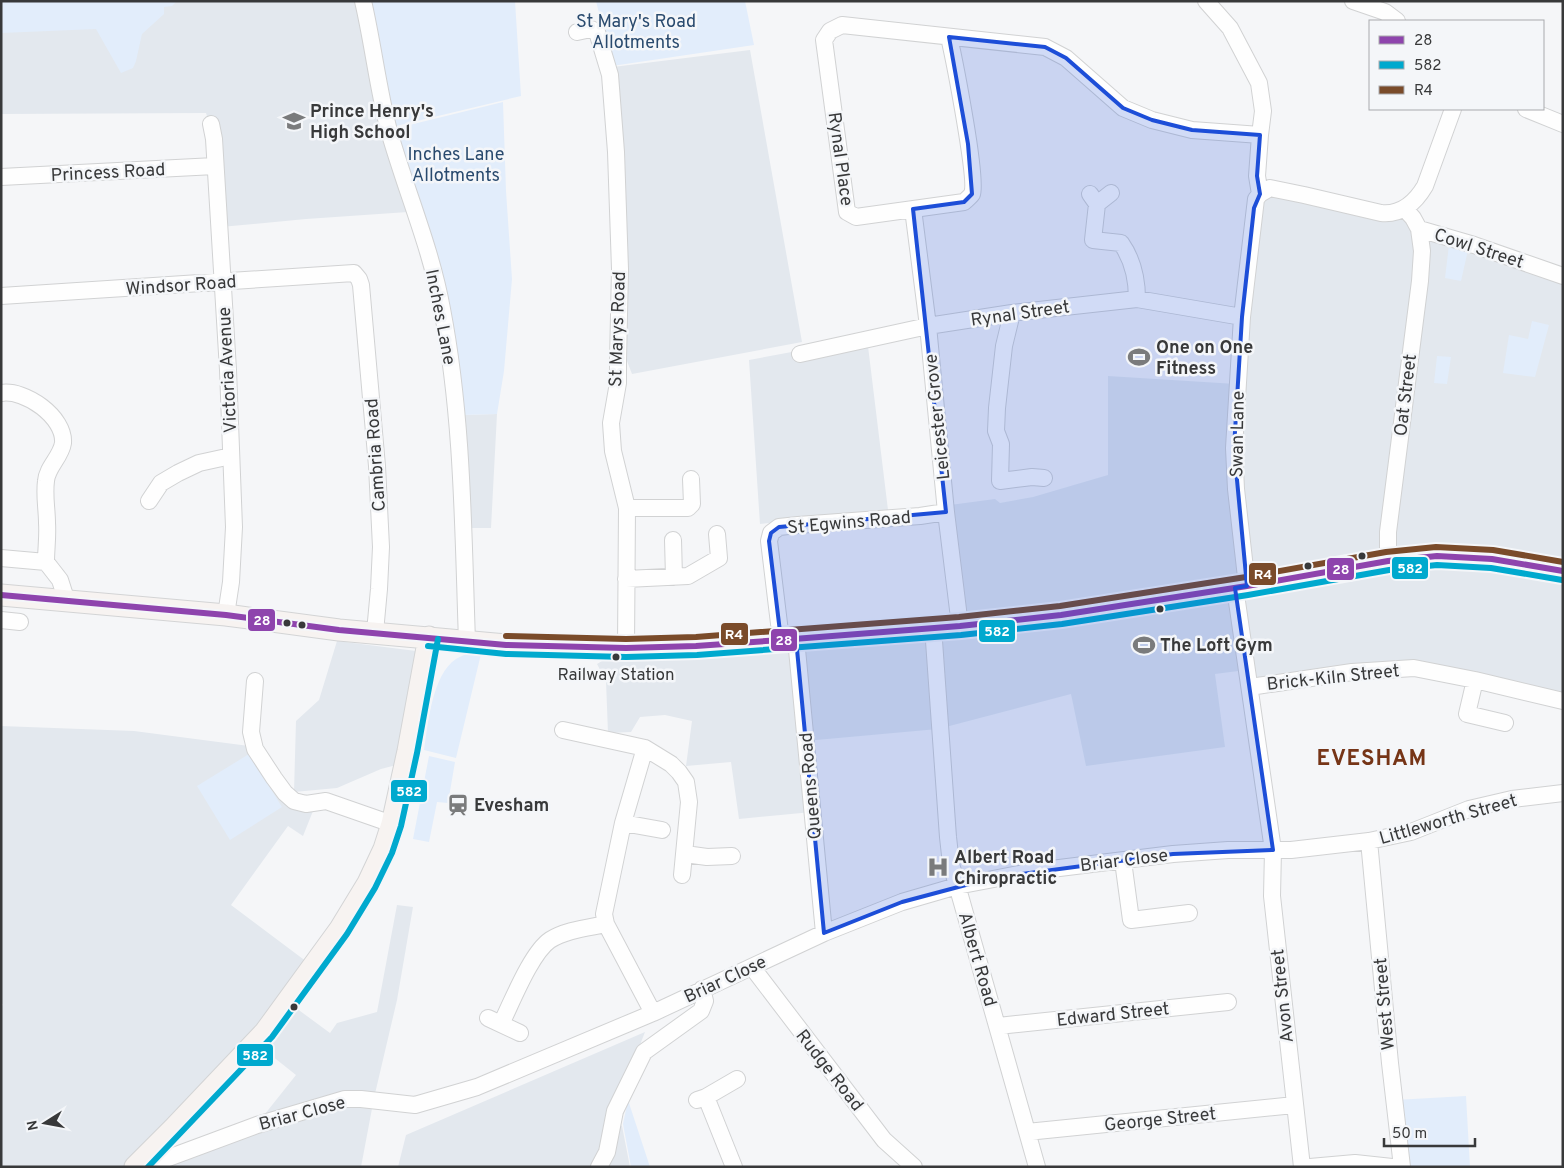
<svg xmlns="http://www.w3.org/2000/svg" width="1564" height="1168" font-family="Overpass,sans-serif">
	<style>
		.built { fill: #e3e8ee }
		.green { fill: #e2edfb }
		.lines { fill: none; stroke-linecap: round; stroke-linejoin: round }
		.minor-casing { stroke: #d1d2d3; stroke-width: 18 }
		.major-casing { stroke: #d3d4d5; stroke-width: 23 }
		.minor { stroke: #fefefe; stroke-width: 16 }
		.major { stroke: #f7f3f1; stroke-width: 21 }
		.bus-1-casing { stroke: #f4f6f9; stroke-width: 10 }
		.bus-2-casing { stroke: #f4f6f9; stroke-width: 10 }
		.bus-3-casing { stroke: #f4f6f9; stroke-width: 10 }
		.bus-1 { stroke: #8e44ad; stroke-width: 6 }
		.bus-2 { stroke: #00a9ce; stroke-width: 6 }
		.bus-3 { stroke: #7a4b2a; stroke-width: 6 }
		.marked { fill: #1d4ed8; fill-opacity: 0.2; stroke: #1d4ed8; stroke-width: 4; stroke-linejoin: round }
		.bus-dot { fill: #38393a; stroke: #f4f6f9; stroke-width: 2 }
		.labels { text-anchor: middle; stroke-width: 5; stroke-linejoin: round; paint-order: stroke }
		.bus-label { font-size: 17px; fill: #38393a; stroke: #f4f6f9 }
		.park-label { font-size: 18px; fill: #294a6e; stroke: #f4f6f9 }
		.poi-label { font-size: 18px; font-weight: bold; fill: #38393a; stroke: #f4f6f9; text-anchor: start }
		.street-label { font-size: 18px; fill: #38393a; stroke: #f4f6f9 }
		.district-label { font-size: 22px; font-weight: bold; letter-spacing: 1px; fill: #763517; stroke: #f4f6f9 }
		.line-badge { stroke: #f4f6f9; stroke-width: 2 }
		.badge-label { font-size: 14px; text-anchor: middle; font-weight: bold; fill: #fff }
	</style>
	<rect width="100%" height="100%" fill="#f5f6f8"/>
	<!-- built -->
	<path class="built" d="M1,1H356L408,212L306,219L221,227L211,129L206,113L1,114Z
		M750,50L802,342L632,374L627,361L624,265L613,67Z
		M1260,194L1407,213L1423,228L1563,275V700L1414,667L1249,686L1246,670L1215,674L1225,747L1086,766L1071,694L938,729L805,741L812,812L739,819L731,762L686,766L692,721L665,715L640,717L631,732L608,733L606,681L597,664L627,646L961,623L950,505L995,499L1000,503L1033,497L1108,475V376L1236,384Z
		M867,338L888,510L760,524L749,360Z
		M497,414L491,528H465L461,415Z
		M337,641L424,652L404,763L381,769L337,788L294,792L296,721L319,700Z
		M1,726L134,731L249,746L313,811L303,836L288,826L231,905L311,965L130,1167H1V1006L3,1005L1,1002Z
		M397,905L413,907L397,1000L374,1098L361,1167H151L257,1124L296,1075L262,1048L296,1008L330,1033L337,1023L377,1012Z
		M645,1032L611,1119L622,1126L630,1167H398L406,1135Z"/>
	<!-- green -->
	<path class="green" d="M1,1H177L172,6L164,7V14L142,34L136,61L133,68L121,73L96,29L1,33Z
		M368,1H515L521,96L392,127Z
		M596,1H745L754,45L612,66Z
		M503,102L506,191L512,279L504,371L497,414L461,415L393,129Z
		M1449,245L1468,250L1461,281L1445,278Z
		M1532,321L1549,325L1535,377L1503,373L1509,335L1528,339Z
		M1437,356L1451,357L1447,384L1434,383Z
		M471,652L481,654L456,758L424,750C428,724 432,675 456,659C461,656 466,654 471,652Z
		M249,754L282,807L230,840L197,786Z
		M429,756L455,762L448,803L437,802L429,842L413,839Z
		M1466,1096L1470,1167H1402L1395,1100Z
		M628,1100L650,1167H631L623,1124Z"/>
	<g class="lines">
		<!-- minor casing -->
		<g class="minor-casing">
			<path id="minor" d="M363,1C373,44 378,89 389,131C406,191 431,248 442,309C463,418 463,530 467,641
				M1206,1L1230,28L1259,83L1263,111L1260,135
				M1353,1L1385,12L1397,21
				M577,32L591,29L597,32L610,75L616,152L620,269L618,361V383L611,423L613,451L627,508L626,648
				M949,37C954,59 978,180 972,194C970,197 966,200 964,202L856,217L847,212L824,40L830,31L842,25L1045,47L1066,58L1123,108L1152,120L1192,130L1260,135L1257,176L1260,194
				M1526,109L1563,124
				M211,124L214,139L228,370L234,527L231,582L226,615
				M1,177L215,166
				M1090,194L1097,204L1093,240L1121,243C1133,260 1137,278 1137,299
				M1097,204L1111,193
				M913,209L928,326L946,512L960,626
				M1405,209L1413,218L1419,229L1474,245L1563,276
				M1,296L354,273L359,279L361,285L377,466L381,547L379,589L375,632
				M1012,313L1004,346L997,408L996,431L1001,444L1000,481L1032,477L1044,478
				M800,354L928,326L1012,313L1137,299L1242,317
				M1,393C25,389 65,417 63,443C61,457 47,467 46,481C44,496 47,509 47,523C48,536 46,549 46,562L60,580L67,602
				M149,501L161,483L178,473L199,463L231,456
				M627,508H688L692,504L691,479
				M673,540L674,577
				M1,558L46,562
				M1388,561V532L1420,281L1422,251L1419,229
				M626,579L688,576L719,558L717,534
				M1247,586L1236,489L1234,448L1242,317L1256,199L1260,194L1270,188L1304,195L1381,213C1401,215 1415,203 1425,186L1453,109
				M1235,588L1273,850L1272,896L1302,1167
				M1,620L20,622
				M933,627L948,837L951,864L1037,1167
				M796,639L824,933
				M781,640L769,541L771,533L779,527L798,525L920,516L946,512
				M1475,680L1467,714L1505,723
				M255,681L251,732L255,749L274,778L285,793L294,801L306,804L326,801L392,824
				M1250,687L1352,672L1414,668L1475,680L1563,701
				M563,730L645,748L671,764L679,772L686,782L689,802L682,875
				M645,748L623,823L604,914L606,924L653,1013
				M623,823L662,830
				M1369,841L1390,1063L1402,1167
				M685,854L707,857L732,856
				M1123,861L1131,920L1189,913
				M752,967L884,1140L914,1167
				M488,1018L520,1033
				M501,1024C512,1002 531,953 550,940C566,930 587,928 606,924
				M998,1026L1228,1002
				M706,1097L734,1167
				M697,1100L706,1097L737,1079
				M1027,1132L1294,1105
				M144,1167L257,1125L345,1099H361L415,1105L477,1087L653,1013L824,933L902,902L957,886L1035,871L1173,854L1228,850H1291L1369,841L1411,832L1469,809L1512,799L1563,793
				M599,1167L607,1152L615,1111L644,1052L701,1011L705,1001L702,989
				M1310,1167L1355,1163L1392,1167"/>
		</g>
		<!-- major casing -->
		<g class="major-casing">
			<path id="major" d="M1,595L226,615L339,630L506,645L626,648L696,646L781,640L960,626L1061,615L1247,586L1388,561L1437,556L1492,559L1563,571
				M135,1167L173,1129L265,1032L340,929L368,883L384,849L392,824L408,751L429,637"/>
		</g>
		<!-- minor -->
		<use href="#minor" class="minor"/>
		<!-- major -->
		<use href="#major" class="major"/>
		<!-- bus-1 casing -->
		<g class="bus-1-casing">
			<path id="bus-1" d="M1,595L226,615L339,630L506,645L626,648L696,646L781,640L960,626L1061,615L1247,586L1388,561L1437,556L1492,559L1563,571"/>
		</g>
		<!-- bus-2 casing -->
		<g class="bus-2-casing">
			<path id="bus-2" d="M428,646L506,654L626,657L697,655L961,635L1062,624L1248,595L1389,570L1437,565L1491,568L1562,580
				M148,1167L272,1037L347,934L375,888L392,853L401,826L417,753L438,639"/>
		</g>
		<!-- bus-3 casing -->
		<g class="bus-3-casing">
			<path id="bus-3" d="M506,636L626,639L696,637L959,617L1060,606L1246,577L1386,552L1436,547L1493,550L1563,562"/>
		</g>
		<!-- bus-1 -->
		<use href="#bus-1" class="bus-1"/>
		<!-- bus-2 -->
		<use href="#bus-2" class="bus-2"/>
		<!-- bus-3 -->
		<use href="#bus-3" class="bus-3"/>
	</g>
	<!-- marked area -->
	<path class="marked" d="M949,37L1045,47L1066,58L1123,108L1152,120L1192,130L1260,135L1257,176L1260,194L1254,208L1242,317L1234,448L1247,586L1235,588L1273,850L1173,854L992,878L902,902L824,933L796,639L781,640L769,541L771,533L779,527L946,512L913,209L964,202L972,194L968,144Z"/>
	<!-- icons -->
	<defs>
		<g id="school-bare" transform="scale(1.725)"><path d="M0-5L7-2L0 1L-7-2ZM-4 1L0 2.5L4 1V4Q0 6-4 4Z" fill="#7a7b7c" stroke="#f4f6f9" stroke-width="2.5" paint-order="stroke"/></g>
		<g id="stadium-bare" transform="scale(1.725)"><path d="M0-5a6.5 5 0 1 0 0 10a6.5 5 0 1 0 0-10ZM-3.5-1.8h7v3.6h-7Z" fill="#7a7b7c" stroke="#f4f6f9" stroke-width="2.5" paint-order="stroke"/></g>
		<g id="station-bare" transform="scale(1.725)"><path d="M-3-6H3Q5-6 5-4V2Q5 4 3 4L4.5 6H3L1.5 4h-3L-3 6H-4.5L-3 4Q-5 4-5 2V-4Q-5-6-3-6ZM-3.5-4v3h7v-3ZM-3.5 1v1.5H-2V1ZM2 1v1.5H3.5V1Z" fill="#7a7b7c" stroke="#f4f6f9" stroke-width="2.5" paint-order="stroke"/></g>
		<g id="hospital-bare" transform="scale(1.725)"><path d="M-5-5h3v3.5h4V-5h3V5h-3V1.5h-4V5h-3Z" fill="#7a7b7c" stroke="#f4f6f9" stroke-width="2.5" paint-order="stroke"/></g>
	</defs>
	<g fill-rule="evenodd">
		<use href="#school-bare" x="294" y="121"/>
		<use href="#stadium-bare" x="1139" y="357"/>
		<use href="#stadium-bare" x="1144" y="645"/>
		<use href="#station-bare" x="458" y="805"/>
		<use href="#hospital-bare" x="938" y="867"/>
	</g>
	<!-- markers -->
	<g class="bus-dot">
		<circle cx="1362" cy="556" r="4.5"/>
		<circle cx="1308" cy="566" r="4.5"/>
		<circle cx="1160" cy="609" r="4.5"/>
		<circle cx="287" cy="623" r="4.5"/>
		<circle cx="302" cy="625" r="4.5"/>
		<circle cx="616" cy="657" r="4.5"/>
		<circle cx="294" cy="1007" r="4.5"/>
	</g>
	<g class="labels">
		<!-- bus labels -->
		<g class="bus-label">
			<text x="616" y="680">Railway Station</text>
		</g>
		<!-- park labels -->
		<g class="park-label">
			<text x="636" y="27">St Mary's Road<tspan x="636" dy="21">Allotments</tspan></text>
			<text x="456" y="160">Inches Lane<tspan x="456" dy="21">Allotments</tspan></text>
		</g>
		<!-- poi labels -->
		<g class="poi-label">
			<text x="310" y="117">Prince Henry's<tspan x="310" dy="21">High School</tspan></text>
			<text x="1156" y="353">One on One<tspan x="1156" dy="21">Fitness</tspan></text>
			<text x="1160" y="651">The Loft Gym</text>
			<text x="474" y="811">Evesham</text>
			<text x="954" y="863">Albert Road<tspan x="954" dy="21">Chiropractic</tspan></text>
		</g>
		<!-- street labels -->
		<g class="street-label">
			<text transform="translate(841 159) rotate(82)" y="6">Rynal Place</text>
			<text transform="translate(108 172) rotate(-3)" y="6">Princess Road</text>
			<text transform="translate(1479 248) rotate(18)" y="6">Cowl Street</text>
			<text transform="translate(181 285) rotate(-4)" y="6">Windsor Road</text>
			<text transform="translate(1020 313) rotate(-8)" y="6">Rynal Street</text>
			<text transform="translate(441 317) rotate(79)" y="6">Inches Lane</text>
			<text transform="translate(617 329) rotate(-88)" y="6">St Marys Road</text>
			<text transform="translate(227 370) rotate(-93)" y="6">Victoria Avenue</text>
			<text transform="translate(1405 395) rotate(-83)" y="6">Oat Street</text>
			<text transform="translate(937 417) rotate(-96)" y="6">Leicester Grove</text>
			<text transform="translate(1237 434) rotate(-89)" y="6">Swan Lane</text>
			<text transform="translate(375 455) rotate(-94)" y="6">Cambria Road</text>
			<text transform="translate(849 522) rotate(-5)" y="6">St Egwins Road</text>
			<text transform="translate(1333 677) rotate(-6)" y="6">Brick-Kiln Street</text>
			<text transform="translate(810 786) rotate(-95)" y="6">Queens Road</text>
			<text transform="translate(1448 819) rotate(-16)" y="6">Littleworth Street</text>
			<text transform="translate(1124 860) rotate(-7)" y="6">Briar Close</text>
			<text transform="translate(978 959) rotate(74)" y="6">Albert Road</text>
			<text transform="translate(725 979) rotate(-25)" y="6">Briar Close</text>
			<text transform="translate(1282 996) rotate(-96)" y="6">Avon Street</text>
			<text transform="translate(1384 1004) rotate(-95)" y="6">West Street</text>
			<text transform="translate(1113 1014) rotate(-6)" y="6">Edward Street</text>
			<text transform="translate(830 1070) rotate(52)" y="6">Rudge Road</text>
			<text transform="translate(302 1113) rotate(-15)" y="6">Briar Close</text>
			<text transform="translate(1160 1119) rotate(-6)" y="6">George Street</text>
		</g>
		<!-- district labels -->
		<g class="district-label">
			<text x="1372" y="765">EVESHAM</text>
		</g>
	</g>
	<g class="line-badge">
		<rect x="1391" y="556" width="38" height="24" rx="5" fill="#00a9ce"/>
		<rect x="1326" y="557" width="29" height="24" rx="5" fill="#8e44ad"/>
		<rect x="1248" y="562" width="29" height="24" rx="5" fill="#7a4b2a"/>
		<rect x="247" y="608" width="29" height="24" rx="5" fill="#8e44ad"/>
		<rect x="978" y="619" width="38" height="24" rx="5" fill="#00a9ce"/>
		<rect x="720" y="622" width="29" height="24" rx="5" fill="#7a4b2a"/>
		<rect x="770" y="628" width="28" height="24" rx="5" fill="#8e44ad"/>
		<rect x="390" y="779" width="38" height="24" rx="5" fill="#00a9ce"/>
		<rect x="236" y="1043" width="38" height="24" rx="5" fill="#00a9ce"/>
	</g>
	<g class="badge-label">
		<text x="1410" y="573">582</text>
		<text x="1341" y="574">28</text>
		<text x="1263" y="579">R4</text>
		<text x="262" y="625">28</text>
		<text x="997" y="636">582</text>
		<text x="734" y="639">R4</text>
		<text x="784" y="645">28</text>
		<text x="409" y="796">582</text>
		<text x="255" y="1060">582</text>
	</g>
	<!-- border -->
	<rect width="1564" height="1168" fill="none" stroke="#38393a" stroke-width="5"/>
	<!-- legend -->
	<rect x="1369" y="20" width="175" height="90" fill="#f4f6f9" stroke="#a9aaad"/>
	<rect x="1379" y="36" width="25" height="8" fill="#8e44ad" stroke="#a9aaad"/>
	<text x="1414" y="45" font-size="15" fill="#38393a">28</text>
	<rect x="1379" y="61" width="25" height="8" fill="#00a9ce" stroke="#a9aaad"/>
	<text x="1414" y="70" font-size="15" fill="#38393a">582</text>
	<rect x="1379" y="86" width="25" height="8" fill="#7a4b2a" stroke="#a9aaad"/>
	<text x="1414" y="95" font-size="15" fill="#38393a">R4</text>
	<!-- north arrow -->
	<g transform="translate(45 1123) rotate(259)" stroke="#f4f6f9" stroke-width="4" paint-order="stroke">
	<path d="M0-4L9 19L0 12L-9 19Z" fill="#38393a"/>
	<text y="-8" font-size="14" font-weight="bold" text-anchor="middle" fill="#38393a">N</text>
	</g>
	<!-- scale -->
	<path d="M1384 1138v8h91v-8" fill="none" stroke="#38393a" stroke-width="2.5"/>
	<text x="1392" y="1138" font-size="15" fill="#38393a" stroke="#f4f6f9" stroke-width="4" paint-order="stroke">50 m</text>
</svg>
